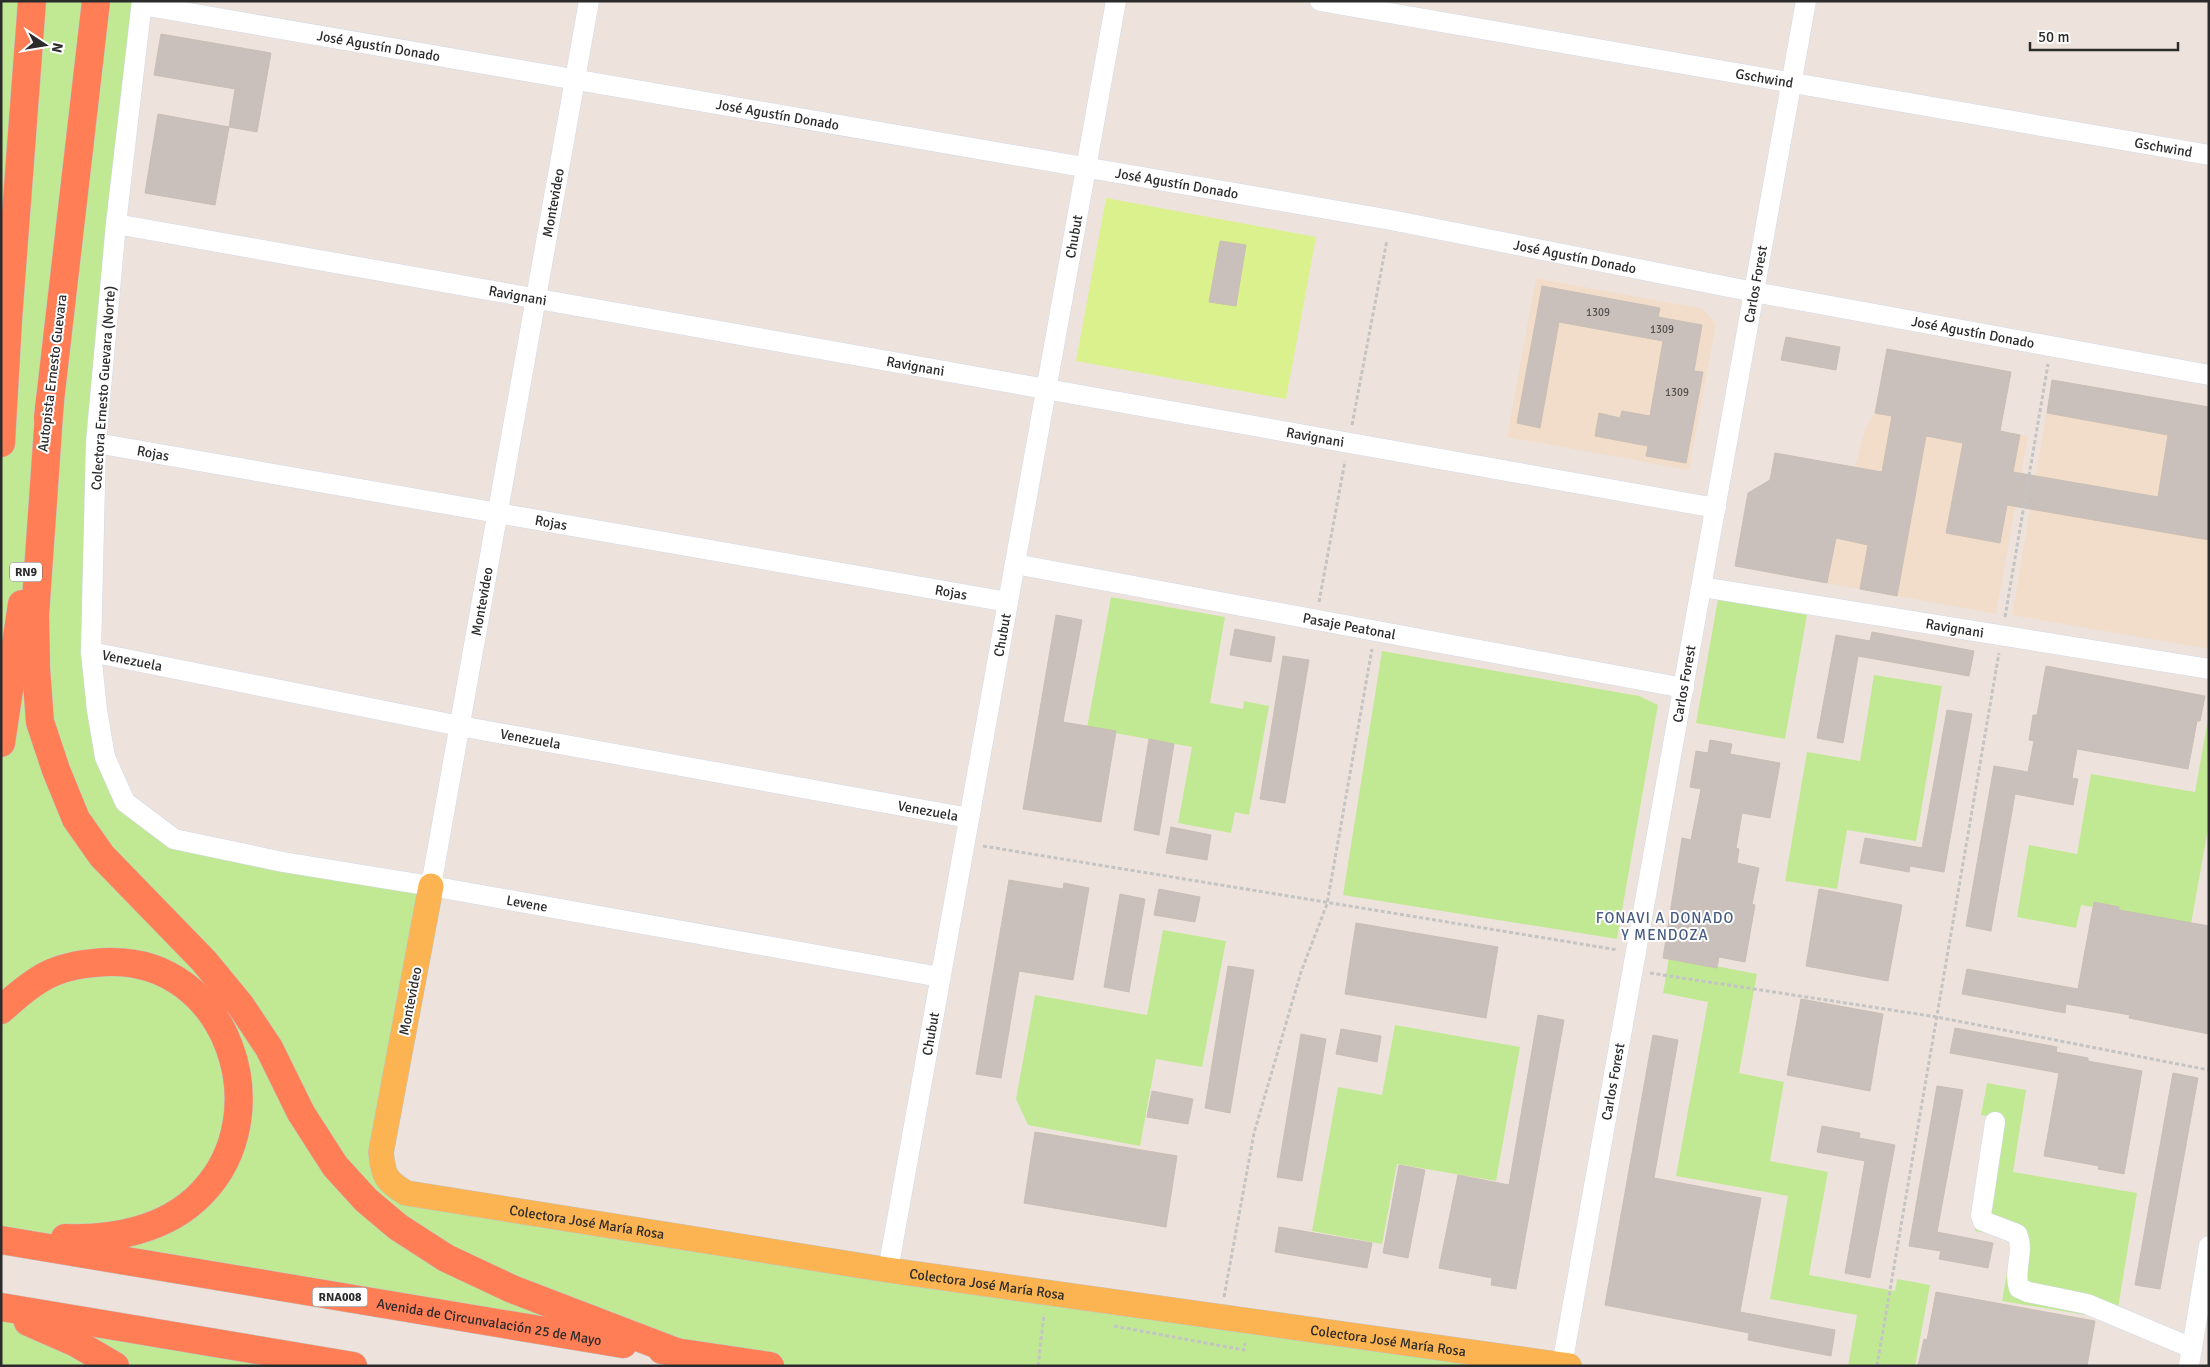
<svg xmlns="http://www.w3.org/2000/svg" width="2210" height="1367" font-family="Signika,sans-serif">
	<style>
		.education { fill: #f1ddca }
		.green { fill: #c1e994 }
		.pitch { fill: #daf18e }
		.building { fill: #c9c0bb; stroke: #cabeb5 }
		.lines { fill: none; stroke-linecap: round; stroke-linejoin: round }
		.minor-casing { stroke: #d1d8e5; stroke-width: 21 }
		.major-casing { stroke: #c4c4c4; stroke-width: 26 }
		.highway-casing { stroke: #c4c4c4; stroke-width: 29 }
		.path { stroke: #c4c4c4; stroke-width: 3; stroke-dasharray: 4 2.5; stroke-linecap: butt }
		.minor { stroke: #fff; stroke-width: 20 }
		.major { stroke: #fcb452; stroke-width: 25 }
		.highway { stroke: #ff7e56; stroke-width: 28 }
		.labels { text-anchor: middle; stroke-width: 4; stroke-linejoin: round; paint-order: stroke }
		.number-label { font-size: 11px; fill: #52504f }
		.shield { fill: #fff; stroke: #6b6b6b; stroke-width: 1 }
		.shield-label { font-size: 12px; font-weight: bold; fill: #2b2b2b }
		.street-label { font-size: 14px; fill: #2b2b2b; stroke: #fff }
		.neighbourhood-label { font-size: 15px; letter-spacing: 1px; fill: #475c80; stroke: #fff }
	</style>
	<rect width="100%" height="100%" fill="#eee3dc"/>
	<!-- education -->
	<path class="education" d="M1536,278L1703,309L1716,324L1689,470L1507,437Z
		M1887,349L2011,372L2000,431L2028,436L1996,614L1827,583L1836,538L1841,539L1855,467L1865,429L1875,413Z
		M2052,380L2209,407V649L2012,615Z"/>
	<!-- green -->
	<path class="green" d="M1,1H142L116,224L91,652L125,802L174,839L431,886L381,1152L390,1183L1569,1366H770L1,1240Z
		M1111,597L1225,617L1210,703L1243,709L1244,701L1269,706L1249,815L1235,812L1231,833L1178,823L1192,747L1087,728Z
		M1718,599L1807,615L1785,739L1696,723Z
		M1382,651L1639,696L1658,705L1617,939L1343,895Z
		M1874,675L1942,686L1916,841L1847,830L1837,889L1785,881L1807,752L1860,761Z
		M2209,714V823L2191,924L2081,905L2076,928L2017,917L2029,845L2077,854L2091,774L2195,792Z
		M1163,930L1226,941L1202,1067L1156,1059L1140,1146L1028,1125L1016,1099L1035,995L1147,1015Z
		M1669,957L1757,974L1739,1073L1784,1082L1770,1161L1828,1172L1809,1275L1895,1291L1897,1279L1930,1285L1915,1366H1848L1857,1315L1770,1299L1788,1196L1676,1176L1708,1002L1663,993Z
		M1395,1025L1520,1047L1496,1181L1397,1164L1382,1244L1312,1231L1338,1087L1382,1095Z
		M1987,1083L2026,1090L2013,1172L2137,1193L2116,1320L2002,1301L2013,1238L1975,1231L1994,1117L1981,1115Z
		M1,1307L353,1366H1Z"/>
	<!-- pitch -->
	<path class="pitch" d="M1106,198L1316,237L1286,399L1076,361Z"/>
	<!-- building -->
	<path class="building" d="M161,34L271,53L257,132L229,127L235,89L154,75Z
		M158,114L229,127L215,205L145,193Z
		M1220,241L1246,245L1236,306L1209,302Z
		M1542,286L1660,308L1658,317L1702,325L1694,371L1703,372L1686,463L1646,456L1648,446L1595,436L1599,413L1620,418L1622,411L1650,416L1663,341L1559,322L1540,428L1517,423Z
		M1786,337L1840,347L1836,370L1781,360Z
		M1887,349L2011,372L2000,431L2020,435L2013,472L2158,497L2168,435L2047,413L2052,380L2209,407V540L2007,505L2000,543L1946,533L1963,443L1926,436L1897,596L1860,589L1868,545L1836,538L1827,583L1735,566L1748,493L1770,480L1775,453L1882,472L1892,416L1875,413Z
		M1056,615L1082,620L1063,722L1116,731L1101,822L1023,809Z
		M1235,629L1275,637L1271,662L1230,655Z
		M1872,632L1974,651L1969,676L1858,656L1843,743L1817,738L1836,635L1870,641Z
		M1283,656L1309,660L1285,803L1260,799Z
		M2046,666L2205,696L2200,721H2197L2188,769L2077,749L2072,778L2078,779L2073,805L2015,794L1991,931L1966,926L1994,766L2028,772L2034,741L2029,740L2033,715H2037Z
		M1947,710L1972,714L1944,872L1910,866L1909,872L1860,863L1865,838L1922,848Z
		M1149,739L1174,744L1159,835L1134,830Z
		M1710,740L1732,744L1730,754L1780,763L1770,818L1742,813L1736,848L1739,849L1737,863L1759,868L1752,904L1755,905L1745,962L1719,957L1717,968L1663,958L1682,838L1691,840L1701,789L1690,787L1696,751L1708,753Z
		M1171,827L1211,835L1207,860L1166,853Z
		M1009,880L1063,889L1064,883L1089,888L1073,980L1019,971L1001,1078L976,1074Z
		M1159,889L1200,897L1195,922L1154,915Z
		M1819,889L1902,905L1888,981L1806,966Z
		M1120,894L1145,899L1129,992L1104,987Z
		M2094,902L2119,907V910L2209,926V1034L2129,1018L2130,1015L2066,1004L2065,1013L1962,994L1967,969L2078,989Z
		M1356,923L1498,947L1486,1018L1345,994Z
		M1228,966L1254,970L1230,1113L1205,1108Z
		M1801,999L1883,1014L1870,1091L1787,1075Z
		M1538,1015L1564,1020L1516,1289L1491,1285L1492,1278L1439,1268L1458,1175L1509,1185Z
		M1955,1028L2057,1047L2056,1052L2088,1058V1061L2142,1071L2124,1174L2098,1169L2099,1166L2044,1156L2059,1073L1950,1053Z
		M1341,1029L1381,1036L1377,1062L1336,1054Z
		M1301,1034L1326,1039L1302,1181L1277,1177Z
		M1653,1035L1678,1040L1654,1178L1761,1198L1740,1312L1835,1330L1831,1356L1748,1340L1749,1333L1605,1305Z
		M2173,1073L2198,1078L2160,1289L2135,1285Z
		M1937,1086L1963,1090L1937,1232L1993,1243L1988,1268L1939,1259L1941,1251L1909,1246Z
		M1152,1091L1193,1099L1188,1124L1147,1117Z
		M1822,1126L1860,1133L1859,1138L1895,1145L1870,1278L1845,1273L1865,1161L1817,1152Z
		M1035,1132L1177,1156L1166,1227L1024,1203Z
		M1399,1165L1425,1170L1408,1258L1383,1253Z
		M1279,1227L1372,1243L1367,1268L1275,1252Z
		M1936,1292L2095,1321L2087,1366H1918L1924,1339L1927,1340Z"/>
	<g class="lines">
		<!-- minor casing -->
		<g class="minor-casing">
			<g id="minor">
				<path id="s1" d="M142,1L116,224L96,443L91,652L97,710L105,757L125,802L174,839L283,862L431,886L940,977"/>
				<path id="s2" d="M1320,1L2209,155"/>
				<path id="s3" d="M142,5L1391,220L1754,292L2209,375"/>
				<path id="s4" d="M116,224L1716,508"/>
				<path id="s5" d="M96,443L1008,602"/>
				<path id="s6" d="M1015,564L1684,688"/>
				<path id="s7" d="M1702,587L2209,669"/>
				<path id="s8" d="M91,652L460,726L969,818"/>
				<path id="s9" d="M431,886L589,1"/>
				<path d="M1995,1122L1981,1215L1983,1221L2017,1234C2025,1251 2013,1270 2019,1288L2028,1292L2087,1304L2192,1348"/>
				<path id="s10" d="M888,1270L1116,1"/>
				<path id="s11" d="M1562,1365L1806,1"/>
				<path d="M2189,1366L2209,1246"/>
			</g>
		</g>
		<!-- major casing -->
		<g class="major-casing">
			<g id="major">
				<path id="s12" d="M431,886L381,1152C383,1176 386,1181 406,1193L888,1270L1569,1366"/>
			</g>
		</g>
		<!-- highway casing -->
		<g class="highway-casing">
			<g id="highway">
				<path d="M50,400L35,615L36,669L40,722L56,770L76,819L102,856L204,961L241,1006L269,1048L301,1113L335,1166L366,1200L398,1227L446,1258L512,1289L679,1353"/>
				<path d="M48,418L96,1"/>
				<path d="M1,443L8,320L32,1"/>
				<path d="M1,743L22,604"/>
				<path d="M1,1010C38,976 57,964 108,962C228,958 280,1114 201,1194C166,1230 112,1240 65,1238"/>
				<path id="s13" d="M1,1240L623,1344"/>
				<path d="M1,1307L353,1366"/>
				<path d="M28,1322L76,1343L115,1366"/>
				<path d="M662,1350L770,1366"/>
			</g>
		</g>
		<!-- path -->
		<path class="path" d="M1352,425L1387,240
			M1319,602L1345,461
			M2005,617L2048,364
			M983,846L1618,950
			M1650,973L1937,1017L2209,1070
			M1224,1297L1254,1133L1301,972L1327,904L1372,649
			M1114,1326L1244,1350L1245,1343
			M1038,1366L1044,1314
			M1877,1366L1999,653"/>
		<!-- minor -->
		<use href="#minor" class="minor"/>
		<!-- major -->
		<use href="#major" class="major"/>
		<!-- highway -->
		<use href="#highway" class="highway"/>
	</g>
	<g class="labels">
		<!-- number labels -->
		<g class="number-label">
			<text x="1598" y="316">1309</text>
			<text x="1662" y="333">1309</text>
			<text x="1677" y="396">1309</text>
		</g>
		<!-- shield labels -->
		<g class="shield">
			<rect x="10" y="562.5" width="32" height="19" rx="4"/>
			<rect x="312.5" y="1287.5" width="55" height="19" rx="4"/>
		</g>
		<g class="shield-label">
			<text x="26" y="576">RN9</text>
			<text x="340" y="1301">RNA008</text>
		</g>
		<!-- street labels -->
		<g class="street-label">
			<text dy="5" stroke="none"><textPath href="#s3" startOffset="240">José Agustín Donado</textPath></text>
			<text dy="5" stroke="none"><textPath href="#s2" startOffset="451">Gschwind</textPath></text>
			<text dy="5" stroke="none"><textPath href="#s3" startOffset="645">José Agustín Donado</textPath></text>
			<text dy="5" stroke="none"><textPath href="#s2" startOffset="856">Gschwind</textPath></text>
			<text dy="5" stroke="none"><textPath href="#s3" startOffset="1050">José Agustín Donado</textPath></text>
			<text dy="5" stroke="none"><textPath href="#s9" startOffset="694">Montevideo</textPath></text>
			<text dy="5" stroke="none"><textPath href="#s10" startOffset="1050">Chubut</textPath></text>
			<text dy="5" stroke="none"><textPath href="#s3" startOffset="1455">José Agustín Donado</textPath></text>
			<text dy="5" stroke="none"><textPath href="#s11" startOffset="1098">Carlos Forest</textPath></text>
			<text dy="5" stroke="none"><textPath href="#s4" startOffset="408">Ravignani</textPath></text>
			<text dy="5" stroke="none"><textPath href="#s3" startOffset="1860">José Agustín Donado</textPath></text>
			<text dy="5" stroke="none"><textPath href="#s4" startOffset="812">Ravignani</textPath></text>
			<text transform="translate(52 373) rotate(-83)" y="5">Autopista Ernesto Guevara</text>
			<text transform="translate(103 388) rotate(-86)" y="5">Colectora Ernesto Guevara (Norte)</text>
			<text dy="5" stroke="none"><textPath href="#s4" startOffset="1218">Ravignani</textPath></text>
			<text dy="5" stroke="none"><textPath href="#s5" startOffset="58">Rojas</textPath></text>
			<text dy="5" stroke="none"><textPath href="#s5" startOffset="462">Rojas</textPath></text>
			<text dy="5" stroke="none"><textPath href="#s5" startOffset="868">Rojas</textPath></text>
			<text dy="5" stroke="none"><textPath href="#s9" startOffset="289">Montevideo</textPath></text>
			<text dy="5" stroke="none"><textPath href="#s6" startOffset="340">Pasaje Peatonal</textPath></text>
			<text dy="5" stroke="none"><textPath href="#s7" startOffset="256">Ravignani</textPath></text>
			<text dy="5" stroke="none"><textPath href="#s10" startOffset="645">Chubut</textPath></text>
			<text dy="5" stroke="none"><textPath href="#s8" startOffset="42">Venezuela</textPath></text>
			<text dy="5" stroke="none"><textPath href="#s11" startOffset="692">Carlos Forest</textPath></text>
			<text dy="5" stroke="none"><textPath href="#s8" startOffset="448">Venezuela</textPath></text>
			<text dy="5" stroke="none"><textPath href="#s8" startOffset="852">Venezuela</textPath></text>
			<text dy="5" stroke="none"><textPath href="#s1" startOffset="1229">Levene</textPath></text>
			<text transform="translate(410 1001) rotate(-79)" y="5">Montevideo</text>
			<text dy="5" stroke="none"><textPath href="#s10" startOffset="240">Chubut</textPath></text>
			<text dy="5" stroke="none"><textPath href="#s11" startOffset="288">Carlos Forest</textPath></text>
			<text dy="5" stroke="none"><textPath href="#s12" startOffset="505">Colectora José María Rosa</textPath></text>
			<text dy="5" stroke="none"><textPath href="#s12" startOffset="910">Colectora José María Rosa</textPath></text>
			<text dy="5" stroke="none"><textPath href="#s13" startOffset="495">Avenida de Circunvalación 25 de Mayo</textPath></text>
			<text dy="5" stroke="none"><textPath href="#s12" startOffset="1315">Colectora José María Rosa</textPath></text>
		</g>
		<!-- neighbourhood labels -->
		<g class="neighbourhood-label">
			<text x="1665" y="923">FONAVI A DONADO<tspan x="1665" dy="17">Y MENDOZA</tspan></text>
		</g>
	</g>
	<!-- border -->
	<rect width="2210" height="1367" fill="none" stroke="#2b2b2b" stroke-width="5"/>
	<!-- north arrow -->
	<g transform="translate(45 45) rotate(102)" stroke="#ffffff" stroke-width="4" paint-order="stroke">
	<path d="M0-4L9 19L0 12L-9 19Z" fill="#2b2b2b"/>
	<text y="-8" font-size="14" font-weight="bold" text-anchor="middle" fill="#2b2b2b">N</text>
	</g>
	<!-- scale -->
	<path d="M2030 42v8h148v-8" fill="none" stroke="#2b2b2b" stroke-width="2.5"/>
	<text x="2038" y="42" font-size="15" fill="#2b2b2b" stroke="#ffffff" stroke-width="4" paint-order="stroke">50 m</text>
</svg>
